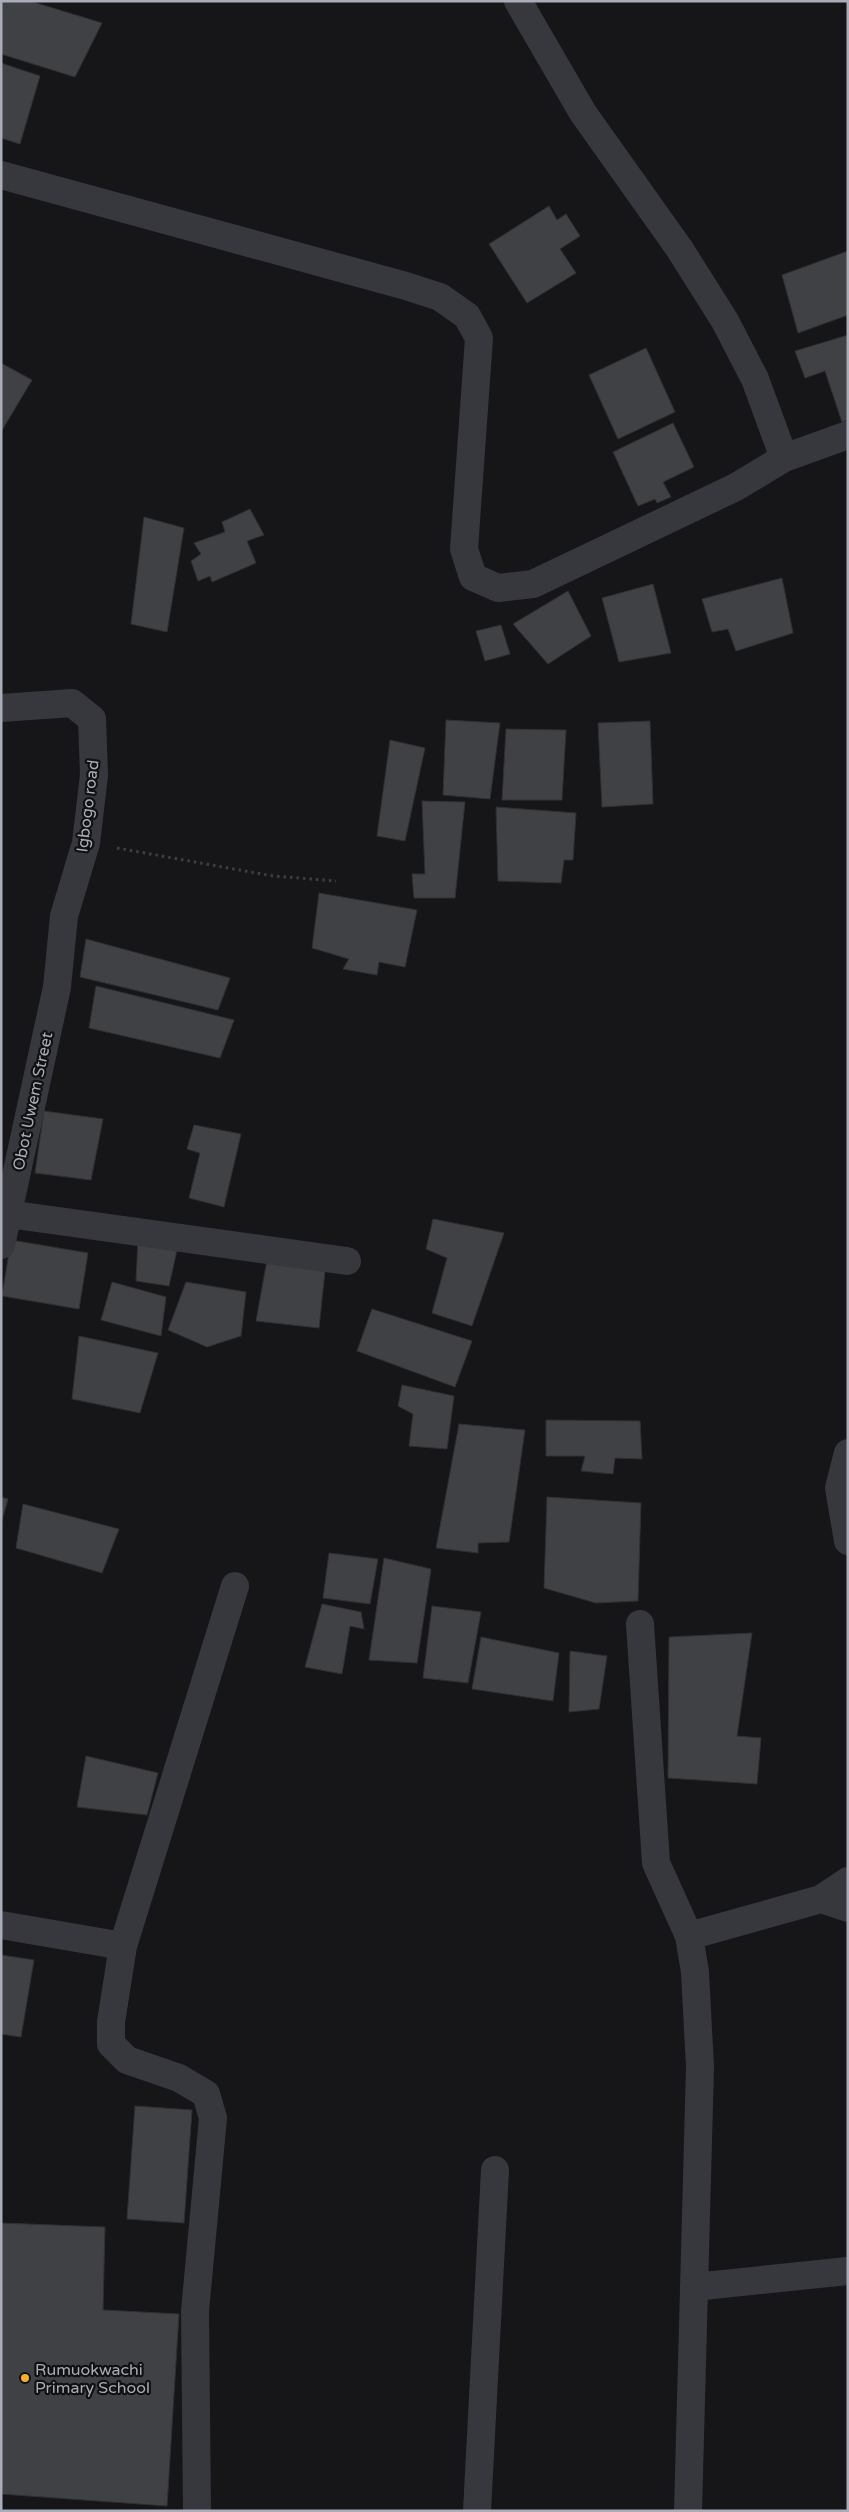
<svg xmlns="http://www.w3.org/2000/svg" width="849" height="2512" font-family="'Varela Round',sans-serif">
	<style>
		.building { fill: #404145; stroke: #303034 }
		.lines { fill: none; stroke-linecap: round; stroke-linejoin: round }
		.path { stroke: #3d3f44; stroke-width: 3; stroke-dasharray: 2.5 4; stroke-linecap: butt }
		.minor { stroke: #37383d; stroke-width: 28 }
		.poi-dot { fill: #f2b134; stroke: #111113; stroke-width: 2 }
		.labels { text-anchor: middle; stroke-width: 4.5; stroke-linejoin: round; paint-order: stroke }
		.street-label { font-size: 16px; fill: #a8adb8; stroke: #111113 }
		.poi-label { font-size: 16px; fill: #a8adb8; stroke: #111113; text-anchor: start }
	</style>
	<rect width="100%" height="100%" fill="#161618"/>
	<!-- building -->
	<path class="building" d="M1,1H30L102,23L75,77L1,54Z
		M1,63L40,76L20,144L1,138Z
		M549,206L557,220L566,214L580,236L560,249L576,273L527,303L489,244Z
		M848,251V315L798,333L782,275Z
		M848,335V420L842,422L825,371L805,378L795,351Z
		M646,348L675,412L618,439L589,375Z
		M1,363L32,380L1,432Z
		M673,423L694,467L663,482L671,497L657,503L655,499L638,506L613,452Z
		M250,509L264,535L247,541L256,563L212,582L210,576L198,581L191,561L201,554L194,543L225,532L222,522Z
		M144,517L184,528L167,632L131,624Z
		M782,578L793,633L736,651L728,629L712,632L702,599Z
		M653,584L671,653L619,662L602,598Z
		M568,591L591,636L548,664L513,624Z
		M501,625L510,654L485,661L476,631Z
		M446,720L500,723L490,799L443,795Z
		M650,721L653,804L602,807L598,723Z
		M506,729L566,730L562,800H502Z
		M390,740L425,748L405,841L377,836Z
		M422,801L465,802L455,898H414L412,874H425Z
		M496,807L576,813L573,860H564L561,883L498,881Z
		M319,893L417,910L405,967L379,962L377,975L343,969L349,959L312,948Z
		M86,939L230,978L218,1010L80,977Z
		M96,986L234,1020L220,1058L89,1028Z
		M44,1111L103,1119L91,1180L35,1173Z
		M194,1125L241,1134L224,1207L189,1198L200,1153L187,1149Z
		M433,1219L504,1233L472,1326L432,1313L447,1258L426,1249Z
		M138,1239L179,1241L169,1286L136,1281Z
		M11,1240L88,1253L79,1309L2,1296Z
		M267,1260L326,1262L319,1328L256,1321Z
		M112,1282L166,1297L161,1336L101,1320Z
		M186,1282L246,1292L241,1336L207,1347L168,1330Z
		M372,1309L472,1341L455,1387L357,1351Z
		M79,1336L158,1353L140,1413L72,1399Z
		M402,1385L454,1396L447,1449L409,1446L413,1414L398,1406Z
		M546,1420L640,1421L642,1459L615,1458L613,1474L581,1471L585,1456H546Z
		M459,1424L525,1430L509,1542L478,1543V1553L436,1548Z
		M1,1497L8,1499L1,1524Z
		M547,1497L641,1503L638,1601L596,1603L544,1588Z
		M23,1504L119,1529L102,1573L16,1548Z
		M329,1553L378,1559L370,1604L323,1598Z
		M384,1558L431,1569L417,1663L369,1660Z
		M322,1604L361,1612L364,1629L350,1626L342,1674L305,1667Z
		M432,1606L481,1612L468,1683L423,1678Z
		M752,1633L737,1736L761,1738L757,1784L668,1778L669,1637Z
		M481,1637L559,1653L553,1701L472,1689Z
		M570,1651L607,1656L599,1709L569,1712Z
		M86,1756L158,1773L147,1815L77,1807Z
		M1,1955L34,1960L21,2037L1,2034Z
		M135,2106L192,2110L184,2223L127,2219Z
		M1,2223L105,2227L103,2310L179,2314L167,2506L1,2494Z"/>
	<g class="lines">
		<!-- path -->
		<path class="path" d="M117,848L273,876L336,881"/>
		<!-- minor -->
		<path class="minor" d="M518,1L583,113L679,248L725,321L755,379L784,458
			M1,175L406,286L440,297L467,316L479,338L464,549L473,577L498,588L533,584L736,487L784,458L848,435
			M1,708L72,703L92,719L94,775L86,843L64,916L57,987L1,1245
			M8,1214L347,1261
			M848,1453L839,1488L848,1541
			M640,1624L656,1863L689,1936L695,1972L700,2067L688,2511
			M821,1899L848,1908
			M1,1925L123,1946
			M689,1936L821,1899L848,1881
			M694,2287L848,2271
			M197,2511L195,2311L213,2118L206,2094L179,2078L127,2060L111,2044V2022L123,1946L235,1586
			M477,2511L495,2170"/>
	</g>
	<!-- markers -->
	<circle class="poi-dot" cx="25" cy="2378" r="5"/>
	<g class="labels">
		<!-- street labels -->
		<g class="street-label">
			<text transform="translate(87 806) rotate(-83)" y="6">Igbogo road</text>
			<text transform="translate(32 1101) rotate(-78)" y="6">Obot Uwem Street</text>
		</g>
		<!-- poi labels -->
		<g class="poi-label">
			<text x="35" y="2375">Rumuokwachi<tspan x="35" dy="18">Primary School</tspan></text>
		</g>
	</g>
	<!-- border -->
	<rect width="849" height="2512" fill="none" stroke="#a8adb8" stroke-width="5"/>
</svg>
